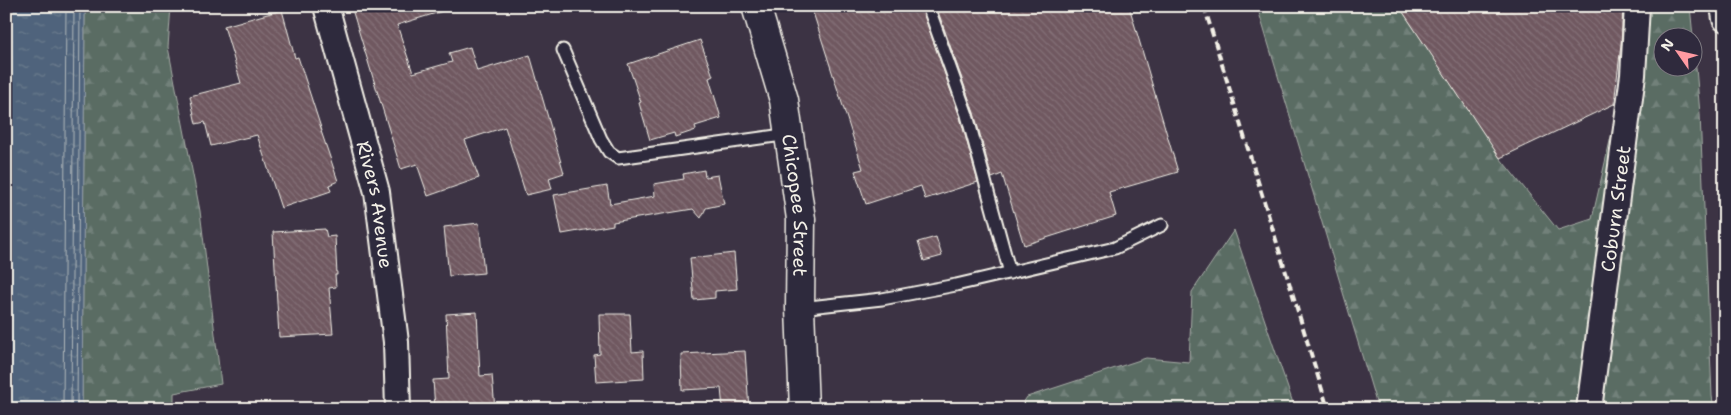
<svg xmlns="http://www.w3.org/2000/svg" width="1731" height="415" font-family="'Shantell Sans',sans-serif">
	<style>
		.forest { fill: url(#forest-firs); stroke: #a7aea6 }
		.water { fill: url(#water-ripples); stroke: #929ca7 }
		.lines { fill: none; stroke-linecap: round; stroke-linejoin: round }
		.shore { stroke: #b2b9bc; stroke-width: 1 }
		.building { fill: url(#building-back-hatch); stroke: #f4f1e8 }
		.lane-casing { stroke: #f4f1e8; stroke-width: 15 }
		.street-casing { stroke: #f4f1e8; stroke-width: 28 }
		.secondary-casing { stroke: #f4f1e8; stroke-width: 31 }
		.lane { stroke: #2f2a3d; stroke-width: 11 }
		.street { stroke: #2f2a3d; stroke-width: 24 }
		.secondary { stroke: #2f2a3d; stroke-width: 28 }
		.rail { stroke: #f4f1e8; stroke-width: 4; stroke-dasharray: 8 4; stroke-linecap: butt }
		.labels { text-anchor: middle; stroke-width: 4; stroke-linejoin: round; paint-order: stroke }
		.street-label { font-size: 19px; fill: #f4f1e8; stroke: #2f2a3d }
	</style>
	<defs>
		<pattern id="forest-firs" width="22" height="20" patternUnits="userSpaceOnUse" patternTransform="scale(1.25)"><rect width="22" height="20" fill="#5a6c64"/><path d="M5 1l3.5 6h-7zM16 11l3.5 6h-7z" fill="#72817a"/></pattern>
		<pattern id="water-ripples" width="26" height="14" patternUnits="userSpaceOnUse" patternTransform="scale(1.25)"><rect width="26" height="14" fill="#50647b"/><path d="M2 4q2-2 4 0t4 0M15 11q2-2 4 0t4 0" fill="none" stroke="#6a7b8e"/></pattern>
		<pattern id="building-back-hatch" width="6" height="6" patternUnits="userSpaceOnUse" patternTransform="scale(1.25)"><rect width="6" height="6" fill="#6f5860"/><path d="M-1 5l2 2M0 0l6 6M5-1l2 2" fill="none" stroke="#847077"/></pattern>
	</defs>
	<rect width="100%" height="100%" fill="#3c3344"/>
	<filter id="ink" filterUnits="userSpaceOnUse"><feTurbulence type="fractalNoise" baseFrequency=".02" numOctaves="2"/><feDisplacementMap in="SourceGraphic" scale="10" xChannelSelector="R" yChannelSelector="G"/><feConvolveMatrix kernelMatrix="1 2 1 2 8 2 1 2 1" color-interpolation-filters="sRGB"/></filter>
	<g filter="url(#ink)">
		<!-- forest -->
		<path class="forest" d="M85,6H171L168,47L200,211L221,384L174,393V409H82Z
			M1257,6H1399L1500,158L1558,230L1592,219L1641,6H1690L1693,37L1664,38V68H1694V45L1700,114L1712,396L1714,409H1378Z
			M1234,230L1295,409H1019L1027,397L1146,358L1189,362L1192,292Z"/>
		<!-- water -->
		<path class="water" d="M6,6H85L82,409H6Z"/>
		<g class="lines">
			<!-- shore -->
			<path class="shore" d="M63,409L66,6
				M71,409L74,6
				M77,409L80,6"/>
		</g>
		<!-- building -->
		<path class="building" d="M351,6H442L443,11L397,25L413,73L452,62L449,53L470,47L477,71L530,55L564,173L549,178L552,189L526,195L505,127L465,140L479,178L428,196L417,164L401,169Z
			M811,6H921L960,117L978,182L925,199L921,186L866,204L855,171L863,169Z
			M936,6H1129L1178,172L1109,192L1116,216L1024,245L1002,174L992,178L974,113Z
			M1399,6H1623L1621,45L1614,104L1500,158Z
			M282,10L295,58L298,57L322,131H321L338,181L329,185L331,191L281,208L257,135L211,146L205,122L196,124L190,96L241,83L224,26Z
			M700,40L713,76L709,78L721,118L695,126L696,130L675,137L674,133L650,140L639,103L641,102L628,64Z
			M704,170L705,177L718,175L724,204L706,208L701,218L693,209L613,222V225L562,234L554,195L607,186L610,204L655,196L654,184L684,179L683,174Z
			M479,223L484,273L449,276L444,227Z
			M325,229L327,237L335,236L337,275H335L336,287L329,288L333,334L279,337L273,232Z
			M936,237L942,256L924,261L918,242Z
			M734,253L737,289L715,291V298L694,300L690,258Z
			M477,312L480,376L492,375L495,409H435L433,380L449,379L446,314Z
			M599,314H630L632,352L643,351L644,379L596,382L594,355L600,354Z
			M745,351L749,409H723L721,388L682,390L681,354Z"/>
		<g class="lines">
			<!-- lane casing -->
			<g class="lane-casing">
				<path id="lane" d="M928,6L967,115L1010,273
					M563,50L601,139L609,152L618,158L790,134
					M800,308L882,299L956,285L1115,248L1162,225"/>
			</g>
			<!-- street casing -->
			<g class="street-casing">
				<g id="street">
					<path id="s1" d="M326,6L377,192L396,342L398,409"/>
					<path d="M1723,6L1725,19"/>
					<path id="s2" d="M1589,409L1633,75L1637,6"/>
				</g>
			</g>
			<!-- secondary casing -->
			<g class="secondary-casing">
				<g id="secondary">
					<path id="s3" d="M756,6L784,100L801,219L800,308L804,409"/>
				</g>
			</g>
			<!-- lane -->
			<use href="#lane" class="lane"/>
			<!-- street -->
			<use href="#street" class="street"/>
			<!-- secondary -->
			<use href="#secondary" class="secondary"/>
			<!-- rail -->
			<path class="rail" d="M1204,6L1328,409"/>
		</g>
	</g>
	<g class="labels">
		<!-- street labels -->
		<g class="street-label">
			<text dy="7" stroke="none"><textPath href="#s1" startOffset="205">Rivers Avenue</textPath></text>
			<text dy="7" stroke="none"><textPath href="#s3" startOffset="204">Chicopee Street</textPath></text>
			<text dy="7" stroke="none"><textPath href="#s2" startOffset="202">Coburn Street</textPath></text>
		</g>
	</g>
	<!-- margin -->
	<rect width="1731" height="415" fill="none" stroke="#2f2a3d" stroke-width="25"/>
	<rect x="12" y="12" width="1706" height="390" fill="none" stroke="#f4f1e8" stroke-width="2" filter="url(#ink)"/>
	<!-- north arrow -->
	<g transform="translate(1678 52) rotate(304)"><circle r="24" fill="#2f2a3d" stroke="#7e7a81"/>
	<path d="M0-4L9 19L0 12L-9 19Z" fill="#ff9aa2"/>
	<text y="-8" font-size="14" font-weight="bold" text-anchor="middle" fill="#f4f1e8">N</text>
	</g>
</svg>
